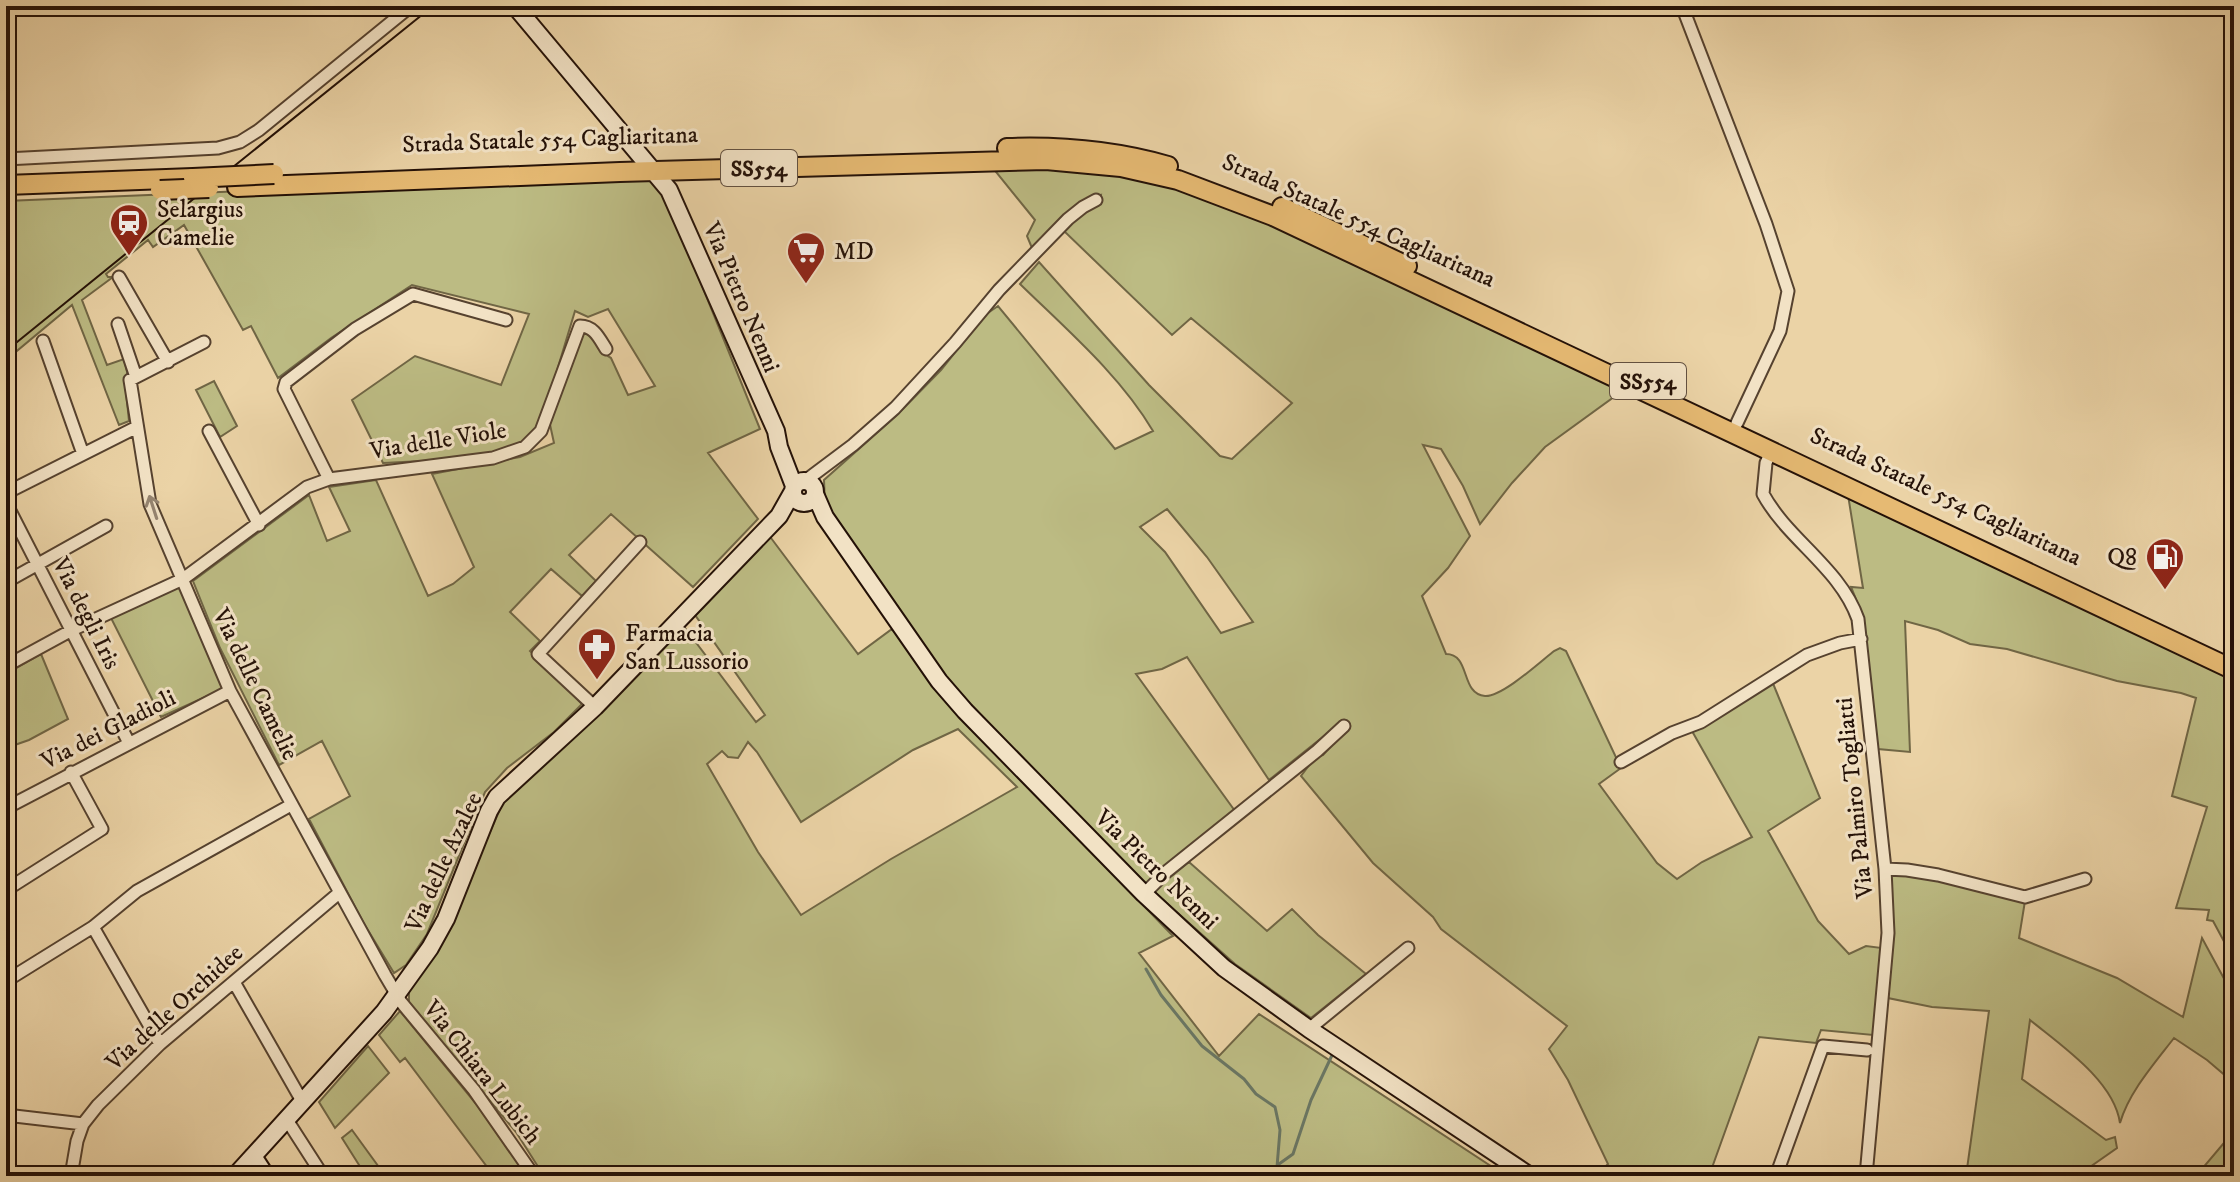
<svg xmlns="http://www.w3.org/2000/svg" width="2240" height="1182" font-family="'IM FELL DW Pica',serif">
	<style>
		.green { fill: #bcbb83; stroke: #706645; stroke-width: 2; fill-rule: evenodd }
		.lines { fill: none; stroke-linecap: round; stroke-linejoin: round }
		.stream { stroke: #6a7663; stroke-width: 3 }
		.street-casing { stroke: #56422f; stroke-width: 15 }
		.secondary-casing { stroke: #241107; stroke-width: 20 }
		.primary-casing { stroke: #241107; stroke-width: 22 }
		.street { stroke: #f2e2c5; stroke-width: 11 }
		.secondary { stroke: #f2e2c5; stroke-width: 16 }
		.primary { stroke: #e6ba73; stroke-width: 18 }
		.tram { stroke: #241107; stroke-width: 2 }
		.primary-bridge-casing { stroke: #241107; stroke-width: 22; stroke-linecap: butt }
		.primary-bridge { stroke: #e6ba73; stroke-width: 18 }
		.oneway { stroke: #958470 }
		.labels { text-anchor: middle; stroke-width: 6; stroke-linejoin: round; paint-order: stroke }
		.shield { fill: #f2e2c5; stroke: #625040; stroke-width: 2 }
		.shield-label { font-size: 22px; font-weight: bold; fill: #241107 }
		.street-label { font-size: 24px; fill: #241107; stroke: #f2e2c5 }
		.poi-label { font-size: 24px; fill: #241107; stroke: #f2e2c5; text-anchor: start }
	</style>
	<rect width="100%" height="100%" fill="#ebd3a6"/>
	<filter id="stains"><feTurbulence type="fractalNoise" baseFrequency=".0025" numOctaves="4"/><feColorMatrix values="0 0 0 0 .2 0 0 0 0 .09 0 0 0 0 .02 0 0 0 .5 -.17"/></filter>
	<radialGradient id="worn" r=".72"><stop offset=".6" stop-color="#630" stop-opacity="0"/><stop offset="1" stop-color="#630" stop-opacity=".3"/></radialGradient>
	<!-- green -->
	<path class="green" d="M1003,165L1122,174L1223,201L1622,388L1625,393L1614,397L1545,447L1512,483L1480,524L1463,486L1441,449L1423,445L1470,536L1448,568L1422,596L1446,654C1471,654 1460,694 1485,696C1502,697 1540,662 1554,651L1560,648L1566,651L1621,768L1599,784L1657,863L1677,879L1702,862L1752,837L1692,731L1772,681L1820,798L1768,831L1818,921L1849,954L1866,946L1882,948L1873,1035L1821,1030L1816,1043L1759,1037L1709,1176H1596L1608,1164L1568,1080L1549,1049L1567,1026L1441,929L1433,917L1373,863L1301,776L1316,756L1323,755L1346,729L1334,728L1269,780L1187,657L1162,669L1136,674L1235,811L1146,885L953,688L825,504L824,480L897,415L941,370L985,315L998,306L1115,449L1153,431C1120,375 1066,329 1020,284L1039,262L1149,385L1220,456L1232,459L1292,403L1191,318L1172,335L1064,231L1079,216L1100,203L1101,195L1088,199L1032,248L1027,236L1035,220L992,167ZM1167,509L1207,557L1253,622L1221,633L1165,552L1140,527Z
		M653,180L660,190L690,256L760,429L708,453L758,519L693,587L611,514L569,555L596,581L582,596L551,569L510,612L540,641L530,651L582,704L554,732L507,768L485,792L427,934L406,965L394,973L363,922L309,819L350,796L322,741L279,765L220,648L193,581L309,495L327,541L350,531L329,487L376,480L428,596L453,584L474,567L432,474L520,457L554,443L549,420L580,336L585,333C597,337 599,352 611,358L628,395L655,386L608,309L588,317L575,311L543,417C539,428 529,439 518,444C485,460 420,461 383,463L352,400L415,356L501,385L529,314L412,285L331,338L278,378L251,326L243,330L184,225L153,247L148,240L106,274L108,277H113L82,300L107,365L124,359L128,376L125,382L129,421L119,425L72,305L6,360V201L313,188Z
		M214,381L237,426L220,437L196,390Z
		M1848,495L2234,676V960L2213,921L2207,920L2209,910L2176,908L2207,807L2172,796L2196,698L2181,693L2117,681L2007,649L1970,644L1938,630L1905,621L1910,752L1878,749L1862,614L1851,587L1863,588Z
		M768,534L858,654L892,629L967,723L1173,936L1139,953L1219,1056L1259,1014L1506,1176H544L516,1132L415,1012L409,1003V991L440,946L504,800L682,624L756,722L765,715L693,612ZM958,729L1017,787L891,859L801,915L758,852L707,764L722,751L728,757L738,758L748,742L757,752L801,822L913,750Z
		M179,585L223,689L161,717L111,618Z
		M41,654L68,719L29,740L6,748V674Z
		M1189,862L1267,931L1292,909L1318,935L1366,974L1311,1018L1235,964L1153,891Z
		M1890,873L1924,875L2025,901L2019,938L2117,978L2183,1017L2202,938L2234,997V1083L2207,1060L2174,1038C2154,1064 2129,1092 2120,1123C2114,1081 2062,1046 2030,1020L2022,1079L2106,1140L2115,1137L2117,1148L2077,1176H1966L1989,1011L1932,1007L1888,998L1885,992Z
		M400,1011L477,1105L527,1176H494L405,1058L400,1062L379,1035Z
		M368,1046L389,1073L335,1128L319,1102Z
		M352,1130L381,1170L372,1176H366L342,1138Z
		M2234,1131V1176H2196Z"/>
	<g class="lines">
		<!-- stream -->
		<path class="stream" d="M1146,969L1161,995L1202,1046L1244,1079L1256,1094L1275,1107L1280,1130L1277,1167
			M1271,1176L1279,1164L1293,1154L1311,1100L1334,1051"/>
		<!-- street casing -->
		<g class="street-casing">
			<path id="street" d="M1682,6L1766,224L1788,291L1780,331L1737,423
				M6,159L218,148L240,142L259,130L411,6
				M119,277L168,362
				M118,324L136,377
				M43,341L83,454
				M204,342L130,380L150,504L230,691L385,975L401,1002L474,1090L534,1176
				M209,431L259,525
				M1771,451L1766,463L1763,494C1788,540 1840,568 1858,619L1885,869L1888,933L1866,1176
				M329,479L284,389L286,382L355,329L413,294L506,320
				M805,481L853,445L895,408L955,343L999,290L1068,219L1083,207L1096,200
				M6,493L137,427
				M6,503L129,743
				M6,582L106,526
				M6,666L72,630L183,579L307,487L329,479L493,458L525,447L541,431L580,326C594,326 599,338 606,349
				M595,707L538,654L640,542
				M1621,762L1672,733L1701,722L1807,655L1840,643L1861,639
				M6,808L230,691
				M1885,869L1907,870L1938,875L2025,897L2085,879
				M6,890L102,829L71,772
				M1144,894L1166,872L1317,751L1344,726
				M93,927L160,1044
				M6,981L93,927L137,891L291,805
				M234,982L302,1101
				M1309,1029L1408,948
				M6,1115L83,1124
				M287,1120L323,1176
				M71,1176L77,1141L83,1124L98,1105L160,1044L339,893
				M1776,1176L1823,1046L1867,1050"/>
		</g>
		<!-- secondary casing -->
		<g class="secondary-casing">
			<path id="secondary" d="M515,6L669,190L776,431L779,447L794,486
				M793 492a11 11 0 1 1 22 0a11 11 0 1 1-22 0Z
				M815,494L825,517L939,681L965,711L1144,894L1224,968L1309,1029L1530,1176
				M253,1156L266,1176
				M235,1176L384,1012L430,948L446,919L489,811L497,797L595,707L779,516L792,493"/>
		</g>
		<!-- primary casing -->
		<g class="primary-casing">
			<path id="primary" d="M1007,148C1061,146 1116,151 1168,166
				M6,185L193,178
				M237,187L620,172L1046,160L1121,167L1178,180L1273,216L2234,670
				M1282,207L1407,266"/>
		</g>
		<!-- street -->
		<use href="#street" class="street"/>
		<!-- secondary -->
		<use href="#secondary" class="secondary"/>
		<!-- primary -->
		<use href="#primary" class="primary"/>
		<!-- tram -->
		<path class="tram" d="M233,167L433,6
			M6,351L202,192"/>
		<!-- primary-bridge casing -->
		<g class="primary-bridge-casing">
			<path id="primary-bridge" d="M193,178L274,174
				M160,190L209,188"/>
		</g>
		<!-- primary-bridge -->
		<use href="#primary-bridge" class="primary-bridge"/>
	</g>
	<!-- one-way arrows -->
	<defs><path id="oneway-shaft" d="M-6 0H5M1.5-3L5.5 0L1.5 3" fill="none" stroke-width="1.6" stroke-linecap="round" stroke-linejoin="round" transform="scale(2)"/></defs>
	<use class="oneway" href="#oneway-shaft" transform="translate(153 507) rotate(-108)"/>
	<!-- icons -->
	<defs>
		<g id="station-pin" transform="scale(2)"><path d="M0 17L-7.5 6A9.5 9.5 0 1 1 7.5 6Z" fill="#8f2418" stroke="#f2e2c5"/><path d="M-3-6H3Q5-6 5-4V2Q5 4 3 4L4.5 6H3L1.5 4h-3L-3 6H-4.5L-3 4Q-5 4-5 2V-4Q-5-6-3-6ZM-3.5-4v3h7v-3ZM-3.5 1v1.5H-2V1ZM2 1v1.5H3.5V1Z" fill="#fff"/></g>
		<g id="supermarket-pin" transform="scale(2)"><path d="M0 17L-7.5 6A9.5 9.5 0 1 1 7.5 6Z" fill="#8f2418" stroke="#f2e2c5"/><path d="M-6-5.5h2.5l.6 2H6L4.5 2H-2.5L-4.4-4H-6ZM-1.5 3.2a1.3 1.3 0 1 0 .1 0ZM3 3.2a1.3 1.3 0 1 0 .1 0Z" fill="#fff"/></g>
		<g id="fuel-pin" transform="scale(2)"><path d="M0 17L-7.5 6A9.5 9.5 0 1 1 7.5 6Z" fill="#8f2418" stroke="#f2e2c5"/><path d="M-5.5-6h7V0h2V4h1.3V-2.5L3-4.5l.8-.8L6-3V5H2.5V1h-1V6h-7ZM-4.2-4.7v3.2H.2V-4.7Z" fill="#fff"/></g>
		<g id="pharmacy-pin" transform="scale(2)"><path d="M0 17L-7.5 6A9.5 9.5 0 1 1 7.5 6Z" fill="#8f2418" stroke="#f2e2c5"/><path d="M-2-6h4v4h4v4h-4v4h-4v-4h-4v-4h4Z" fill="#fff"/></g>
	</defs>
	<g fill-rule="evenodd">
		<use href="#station-pin" x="129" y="223"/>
		<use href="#supermarket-pin" x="806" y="251"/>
		<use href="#fuel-pin" x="2165" y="557"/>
		<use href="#pharmacy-pin" x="597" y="647"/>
	</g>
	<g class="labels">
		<!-- shield labels -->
		<g class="shield">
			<rect x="721" y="150" width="76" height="36" rx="6"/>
			<rect x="1610" y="363" width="76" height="36" rx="6"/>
		</g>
		<g class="shield-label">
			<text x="759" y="176">SS554</text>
			<text x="1648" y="389">SS554</text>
		</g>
		<!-- street labels -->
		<g class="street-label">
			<text transform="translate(550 139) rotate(-2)" y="8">Strada Statale 554 Cagliaritana</text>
			<text transform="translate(1359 220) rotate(24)" y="8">Strada Statale 554 Cagliaritana</text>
			<text transform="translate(742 297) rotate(67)" y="8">Via Pietro Nenni</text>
			<text transform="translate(438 440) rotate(-9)" y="8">Via delle Viole</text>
			<text transform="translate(1946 496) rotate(25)" y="8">Strada Statale 554 Cagliaritana</text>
			<text transform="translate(87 613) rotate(63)" y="8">Via degli Iris</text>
			<text transform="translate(256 684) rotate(64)" y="8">Via delle Camelie</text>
			<text transform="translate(108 729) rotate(-27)" y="8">Via dei Gladioli</text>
			<text transform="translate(1854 798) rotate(-96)" y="8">Via Palmiro Togliatti</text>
			<text transform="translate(443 862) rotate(-65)" y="8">Via delle Azalee</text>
			<text transform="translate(1157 869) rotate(44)" y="8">Via Pietro Nenni</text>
			<text transform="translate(174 1007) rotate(-42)" y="8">Via delle Orchidee</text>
			<text transform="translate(483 1072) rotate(52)" y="8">Via Chiara Lubich</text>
		</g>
		<!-- poi labels -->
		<g class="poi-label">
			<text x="157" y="217">Selargius<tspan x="157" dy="28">Camelie</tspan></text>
			<text x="834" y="259">MD</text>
			<text x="2137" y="565" text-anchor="end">Q8</text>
			<text x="625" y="641">Farmacia<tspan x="625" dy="28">San Lussorio</tspan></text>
		</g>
	</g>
	<!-- margin -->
	<rect width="2240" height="1182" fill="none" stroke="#ebd3a6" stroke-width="32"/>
	<rect x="8" y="8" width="2224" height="1166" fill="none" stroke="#241107" stroke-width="4"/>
	<rect x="16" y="16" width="2208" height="1150" fill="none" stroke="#241107" stroke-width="2"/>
	<rect width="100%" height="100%" filter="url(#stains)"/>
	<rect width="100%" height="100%" fill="url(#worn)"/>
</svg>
